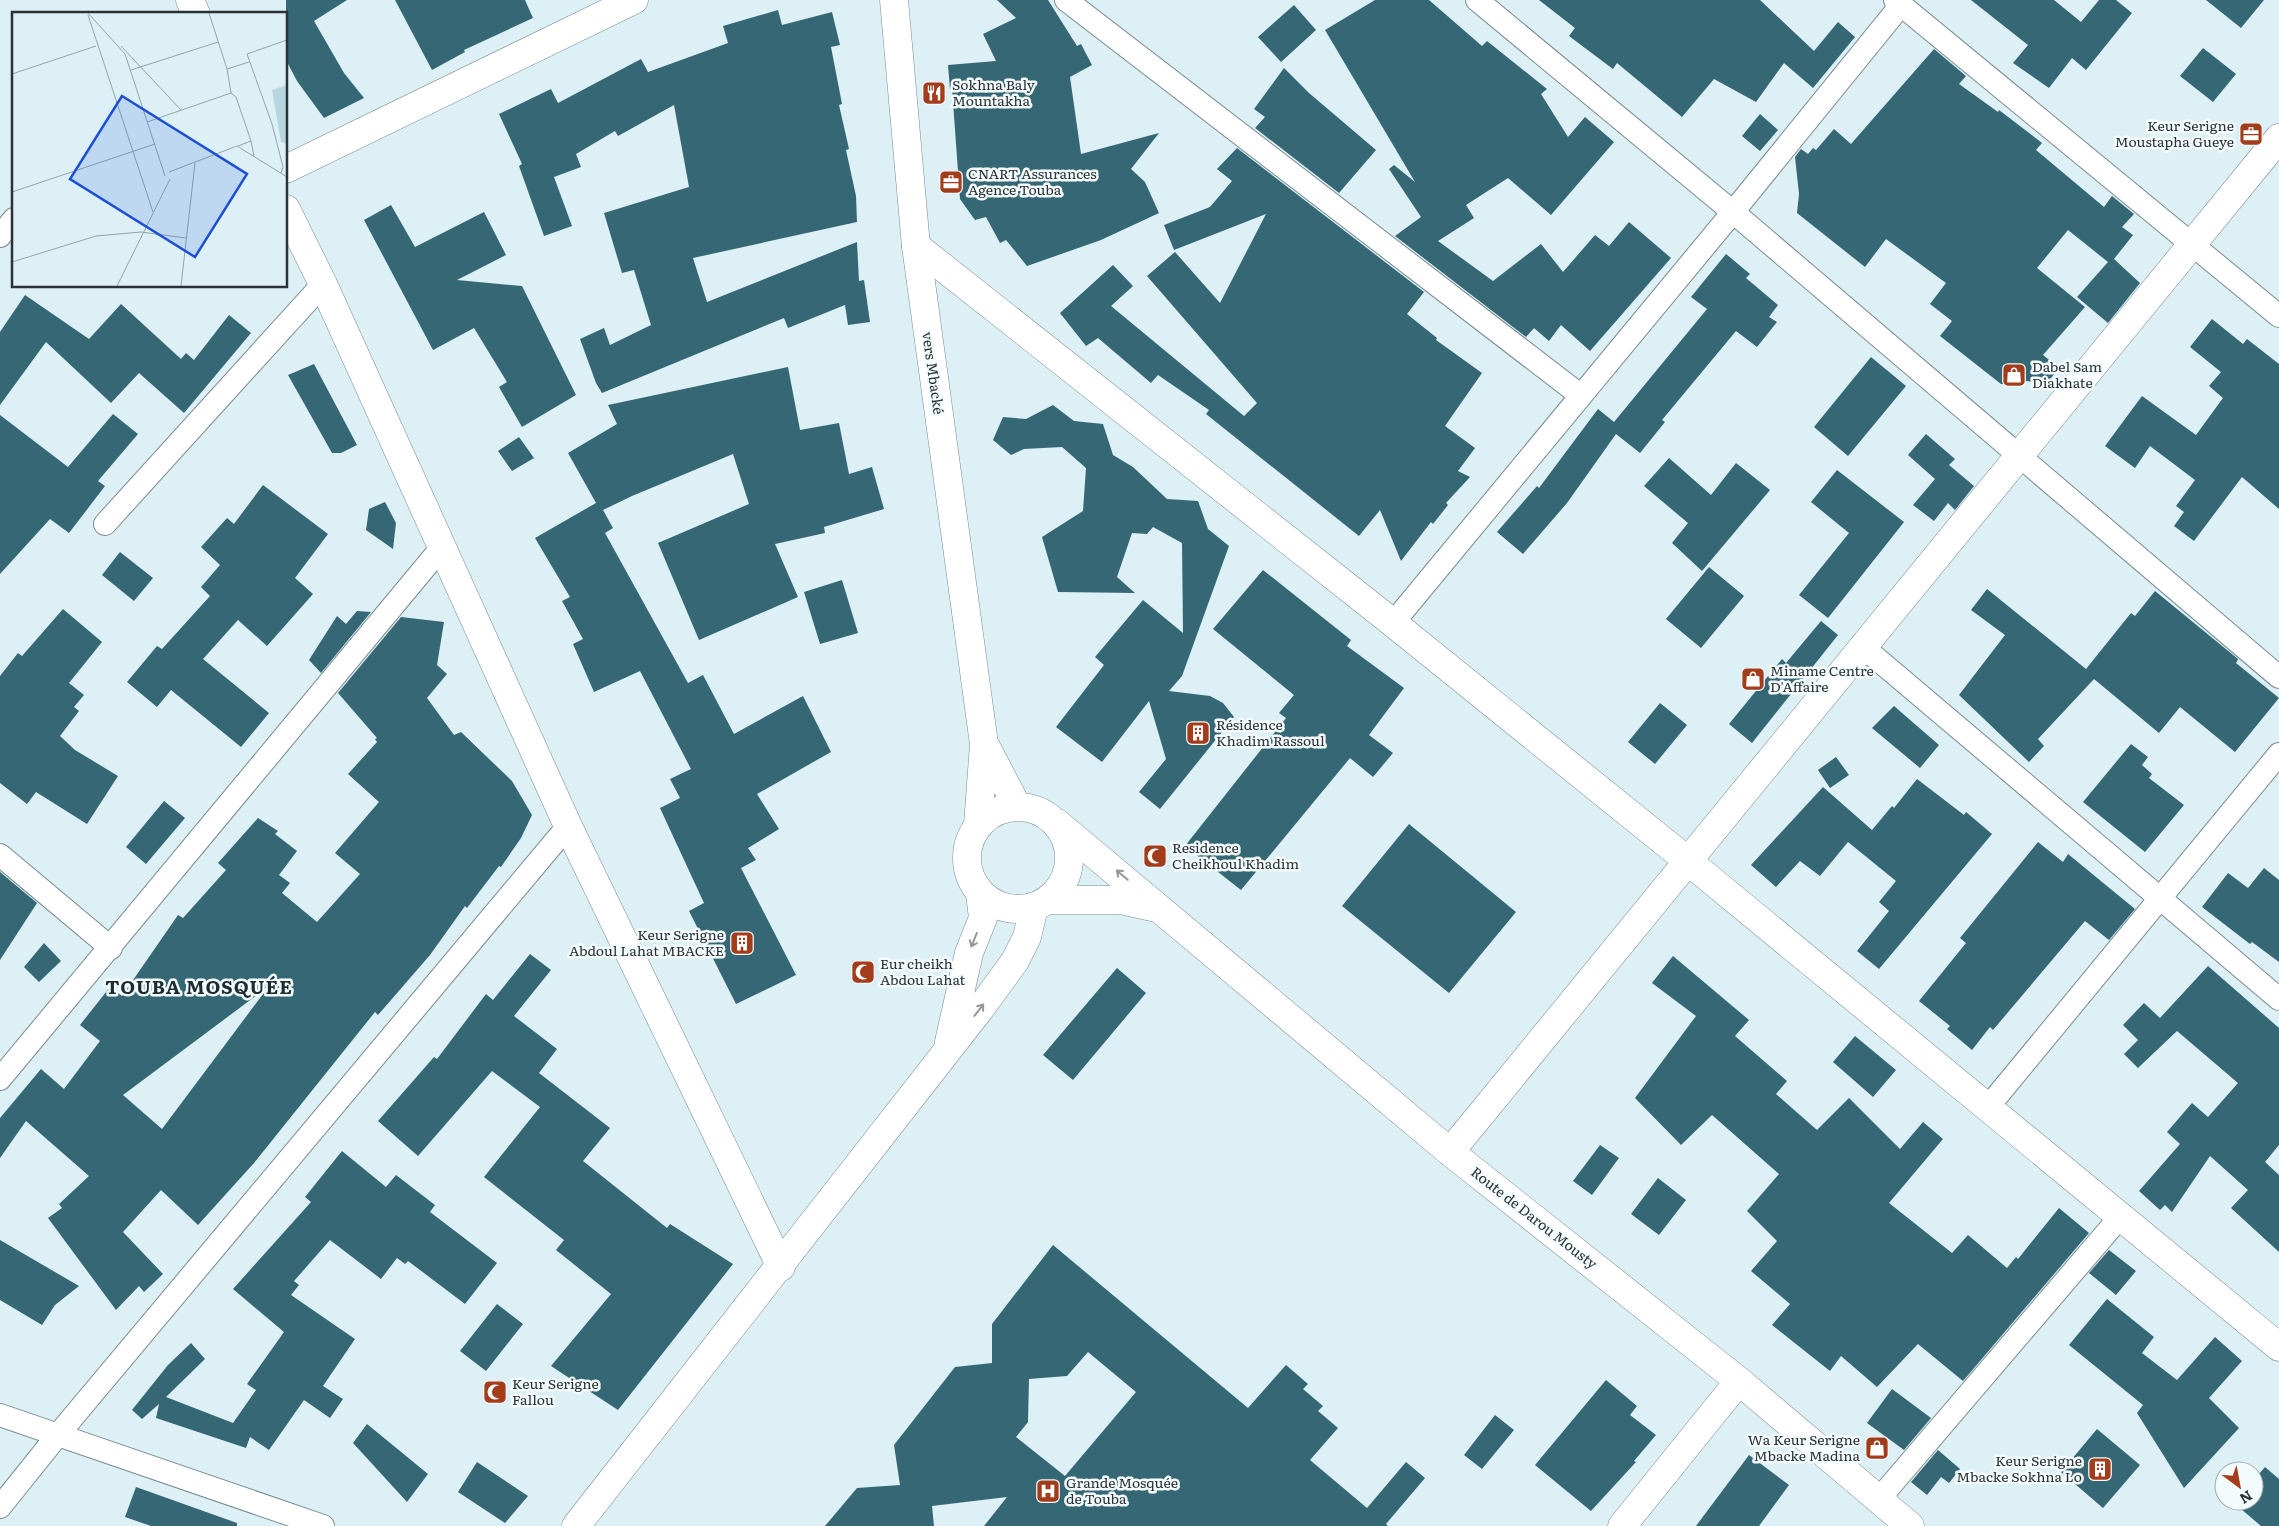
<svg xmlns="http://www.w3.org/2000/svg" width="2279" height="1526" font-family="Literata,serif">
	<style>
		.building { fill: #356775; fill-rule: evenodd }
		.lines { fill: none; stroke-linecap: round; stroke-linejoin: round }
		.minor-casing { stroke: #788b90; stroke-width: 24 }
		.tertiary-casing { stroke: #788b90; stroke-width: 29 }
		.secondary-casing { stroke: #788b90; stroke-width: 29 }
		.primary-casing { stroke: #788b90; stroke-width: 29 }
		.minor { stroke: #fff; stroke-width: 22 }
		.tertiary { stroke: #fff; stroke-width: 28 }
		.secondary { stroke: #fff; stroke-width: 28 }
		.primary { stroke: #fff; stroke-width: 28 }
		.oneway { stroke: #94989a }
		.labels { text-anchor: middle; stroke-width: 5; stroke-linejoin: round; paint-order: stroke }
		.poi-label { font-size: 14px; fill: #2a3235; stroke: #f3fbfd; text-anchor: start }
		.street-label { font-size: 14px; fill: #2a3235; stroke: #f3fbfd }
		.district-label { font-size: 19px; font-weight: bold; letter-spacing: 1px; fill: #1c2c31; stroke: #f3fbfd }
		.inset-road { fill: none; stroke: #95a4a9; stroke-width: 1 }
		.view { fill: #1d4ed8; fill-opacity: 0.15; stroke: #1d4ed8; stroke-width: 2.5 }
		.inset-edge { fill: none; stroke: #2a3235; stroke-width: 2.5 }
	</style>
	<rect width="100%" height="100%" fill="#dcf0f6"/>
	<!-- building -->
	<path class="building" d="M286,0H347L314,21L344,73L364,98L324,118L297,81L286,60Z
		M395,0H525L533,18L464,50L465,52L432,70Z
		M997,0H1048L1077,46L1081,44L1092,65L1070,77L1081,154L1159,133L1131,169L1145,182L1159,213L1101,240L1027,266L1006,240L1000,243L986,217L975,220L960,199L952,88L950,89L948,65L996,61L983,34L1016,18Z
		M1375,0H1429L1482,46L1487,41L1547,89L1541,94L1568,137L1585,117L1614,142L1551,215L1508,178L1466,205L1474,218L1438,241L1493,281L1541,244L1563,272L1595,235L1609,246L1629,222L1671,258L1590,351L1561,325L1549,341L1534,328L1526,337L1395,236L1421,217L1389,169L1394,165L1415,182L1325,30Z
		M1539,0H1760L1814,51L1838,22L1855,37L1813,88L1784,63L1756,102L1714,79L1682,117L1617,63L1613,69L1569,36L1575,28Z
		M1971,0H2054L2081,22L2099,0H2116L2132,13L2086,70L2072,58L2049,88L2013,63L2028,45Z
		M2206,0H2264L2241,28Z
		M1294,5L1316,30L1281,62L1258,37Z
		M778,10L782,25L832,12L840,45L831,47L842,104L839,105L849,149L846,150L856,196L857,222L693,258L707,302L857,242L859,281L864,280L870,322L848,325L845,305L788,328L784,318L602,393L596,383L580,339L604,328L610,345L651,325L634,270L622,273L604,213L689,187L674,105L618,136L615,131L576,154L581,167L554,177L572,226L544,236L519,166L522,164L499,114L551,89L558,103L641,59L648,72L728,43L723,26Z
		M2203,48L2236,74L2213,102L2180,76Z
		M1934,49L1966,76L1959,84L1998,112L1999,110L2042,143L2036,150L2104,207L2112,196L2134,214L2122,227L2133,235L2114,259L2140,283L2108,323L2077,297L2108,262L2068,230L2037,268L2085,307L2043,355L2059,368L2047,383L2026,381L2024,384H2001L1940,336L1952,321L1930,304L1946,283L1886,239L1865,267L1797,213L1799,194L1795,157L1801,149L1808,154L1813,148L1816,150L1834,129L1851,144Z
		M1284,68L1309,93L1376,150L1339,193L1255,128L1265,117L1254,109Z
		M1760,114L1778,130L1760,151L1742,136Z
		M1237,148L1424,292L1407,314L1437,338L1436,340L1482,373L1445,426L1475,448L1458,471L1470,477L1446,503L1448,505L1433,524L1431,522L1401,561L1380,510L1359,536L1206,414L1209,410L1158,375L1151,383L1098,338L1086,346L1060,313L1113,265L1133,286L1111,306L1244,416L1257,403L1147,276L1175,252L1220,303L1266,214L1174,250L1164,225L1210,207L1232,181L1217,169Z
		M391,205L415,247L484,212L506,255L457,280L522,286L576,395L522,427L499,387L507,382L474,328L433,350L364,220Z
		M1726,254L1750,274L1746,278L1778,305L1769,317L1777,322L1757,347L1736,331L1662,420L1665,422L1640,453L1616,434L1567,503L1523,554L1497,532L1537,486L1539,488L1598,409L1614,422L1707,309L1691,297Z
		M25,295L89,339L121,304L181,359L186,353L194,360L229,315L251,333L184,413L139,373L111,403L46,342L0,405V332Z
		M2212,319L2243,344L2247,339L2279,364V509L2242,477L2194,541L2174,526L2184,512L2176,506L2195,480L2150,446L2135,468L2105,446L2142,396L2196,435L2223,398L2209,386L2221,372L2190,347Z
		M1871,357L1906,386L1848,456L1814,427Z
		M314,364L357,445L341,453H332L288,375Z
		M788,367L800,430L839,423L849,474L872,467L884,509L824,527L825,533L775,544L798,597L699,640L658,543L749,504L733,454L632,496L603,510L613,528L605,533L688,683L703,675L734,734L803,696L831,752L757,794L779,829L748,848L756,860L741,868L796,975L736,1004L689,911L704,903L660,808L680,798L670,779L691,769L640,671L594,692L573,644L583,639L562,601L570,597L535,538L596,503L568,453L617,424L608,405Z
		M1053,405L1074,421L1103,424L1113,455L1133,467L1167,499L1198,501L1208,529L1229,546L1182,676L1169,691L1210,696L1223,703L1234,717L1160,809L1139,792L1166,759L1149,701L1102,762L1056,727L1104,665L1095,657L1143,600L1183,633L1182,543L1153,527L1147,534L1132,533L1117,577L1135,593L1058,592L1042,537L1083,511L1086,468L1062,447L1024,449L1011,455L993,440L1003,417L1026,419Z
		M113,414L138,434L98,481L105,486L69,533L50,519L0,574V415L68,467Z
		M1926,434L1955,459L1949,465L1974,486L1955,510L1948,503L1934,521L1913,505L1935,479L1908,455Z
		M519,437L534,458L512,471L498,451Z
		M1669,458L1711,495L1736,463L1770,490L1702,571L1672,543L1688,523L1644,486Z
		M1837,470L1904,522L1828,618L1799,595L1849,533L1811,502Z
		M263,485L328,534L295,578L313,594L267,646L238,620L203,659L269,713L241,747L171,690L157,707L127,682L157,646L162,649L210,596L201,587L220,565L201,547L227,518L234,524Z
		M385,502L396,523L393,549L366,530L369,509Z
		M120,552L153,578L134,601L102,575Z
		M1709,567L1744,596L1701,648L1666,619Z
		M1263,570L1351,640L1347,646L1404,688L1369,735L1393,753L1373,777L1350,758L1241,890L1185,846L1286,718L1279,713L1294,695L1213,629Z
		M842,580L858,633L820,644L804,592Z
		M1987,589L2086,669L2131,613L2135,616L2155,591L2238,659L2236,663L2279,698L2235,752L2180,707L2159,733L2094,679L2038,739L2044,746L2029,762L1959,695L2005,635L1971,610Z
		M63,609L102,642L69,683L84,695L74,707L79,711L60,736L75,750L118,776L87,824L36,792L27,804L0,783V676L18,653L22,656Z
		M357,611L371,612L321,673L309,660L337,616L346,624Z
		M401,617L444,622L437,665L447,674L427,698L454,735L461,732L512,781L532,815L521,838L501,867L499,866L467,908L465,906L430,955L378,1015L375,1012L254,1163L198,1225L161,1190L123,1232L163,1274L144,1292L139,1286L116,1310L48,1218L62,1208L59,1204L89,1176L26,1121L0,1158V1118L41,1069L64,1089L100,1041L80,1025L110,987L122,996L178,915L183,918L226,870L218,863L258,818L278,831L275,834L297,851L279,875L290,883L282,893L317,922L360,874L335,853L379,802L348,774L377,742L375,739L377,738L338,693ZM269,986L162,1129L123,1095Z
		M1821,621L1838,635L1752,743L1729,724L1782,659L1786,663Z
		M1660,703L1687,725L1655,764L1628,742Z
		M1894,706L1939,745L1920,768L1872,728Z
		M2131,744L2148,757L2142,765L2152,774L2149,778L2184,805L2145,852L2083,802Z
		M1836,757L1849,775L1830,788L1818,770Z
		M1917,779L1964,815L1966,812L1992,834L1879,969L1857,951L1889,911L1879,902L1896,881L1848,842L1820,876L1800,861L1776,887L1751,865L1823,787L1872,830L1892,806L1894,808Z
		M164,801L185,818L146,864L126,847Z
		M1409,824L1516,912L1449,993L1342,906Z
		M2038,842L2063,862L2068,854L2135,909L2109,940L2085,921L1993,1030L1990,1027L1972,1050L1947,1029L1950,1026L1919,1001L1966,943L1960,938Z
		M2264,868L2279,880V962L2252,942L2250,944L2202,907L2228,873L2248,888Z
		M0,872L37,903L0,960Z
		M44,943L61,961L39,982L24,967Z
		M530,954L551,970L514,1016L557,1049L539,1073L610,1128L583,1161L667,1228L670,1224L733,1264L618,1410L551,1366L611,1294L556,1250L564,1240L484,1177L540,1107L492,1071L418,1156L378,1121L434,1057L437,1059L486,994L493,1000Z
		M1673,956L1749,1020L1735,1036L1787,1081L1776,1094L1817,1130L1849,1098L1900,1149L1923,1122L1943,1139L1889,1203L1952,1253L1968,1235L2007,1268L2016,1257L2018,1259L2059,1208L2089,1233L1963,1381L1918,1344L1877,1387L1841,1356L1830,1371L1772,1325L1790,1304L1751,1271L1777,1241L1747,1211L1779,1174L1712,1115L1681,1145L1635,1098L1696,1016L1652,983Z
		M2208,966L2279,1028V1145L2265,1162L2279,1175V1252L2231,1208L2248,1190L2210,1156L2172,1212L2165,1205L2160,1210L2139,1191L2180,1144L2167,1132L2192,1103L2208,1117L2238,1083L2177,1031L2138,1068L2124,1054L2138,1040L2123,1025L2144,1003L2160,1018Z
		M1117,968L1146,993L1073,1080L1043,1055Z
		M1855,1036L1896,1070L1873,1097L1833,1062Z
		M1600,1145L1619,1158L1592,1195L1573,1181Z
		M342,1151L386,1187L396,1175L435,1205L430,1212L497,1263L465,1304L408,1261L405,1264L397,1258L381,1279L330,1240L294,1281L299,1285L291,1295L355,1339L323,1386L343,1399L330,1418L304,1400L269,1450L250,1437L246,1448L156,1418L159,1404L142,1419L132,1410L168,1365L191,1343L205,1359L166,1397L233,1423L256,1390L247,1384L284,1332L233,1289L311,1202L305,1197Z
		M1658,1178L1686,1200L1659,1235L1631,1214Z
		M0,1240L79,1286L55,1305L42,1325L0,1300Z
		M1053,1245L1248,1408L1286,1365L1308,1384L1303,1389L1323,1406L1318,1411L1338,1428L1310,1460L1367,1508L1406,1462L1425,1478L1386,1524L1388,1526H984L1007,1497L932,1506L934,1526H825L857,1488L900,1485L894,1445L955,1367L992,1363V1324ZM1088,1352L1136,1392L1065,1476L1016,1437L1028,1422L1029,1379L1067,1376Z
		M2109,1250L2136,1271L2116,1295L2089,1273Z
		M2107,1299L2154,1337L2142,1353L2177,1380L2215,1337L2242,1361L2209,1398L2239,1428L2184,1488L2137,1413L2143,1405L2069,1345Z
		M497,1304L523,1324L486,1371L460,1351Z
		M1606,1380L1637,1406L1630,1415L1656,1435L1634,1461L1636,1462L1591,1511L1535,1465Z
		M1892,1389L1931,1418L1904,1450L1867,1423Z
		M1495,1415L1514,1430L1482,1469L1464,1455Z
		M367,1424L428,1474L407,1502L353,1443Z
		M2097,1429L2140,1465L2103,1508L2061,1472Z
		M1938,1450L1960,1469L1949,1483L1941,1477L1927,1495L1911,1482Z
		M1749,1455L1789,1485L1759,1526H1696Z
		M477,1462L528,1496L505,1523L458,1492Z
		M2265,1467L2279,1479V1526H2261L2234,1503L2254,1501V1480Z
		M136,1487L237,1523V1526H151L125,1517Z"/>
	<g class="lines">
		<!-- minor casing -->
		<g class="minor-casing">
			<path id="minor" d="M1066,0L1580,395
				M1477,0L1733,212L2279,677
				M1895,0L2279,316
				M0,236L14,219
				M105,524L323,284
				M1393,623L1733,212L1901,5
				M1863,647L2279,999
				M0,855L111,948
				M0,1079L442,547
				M1988,1107L2279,754
				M0,1415L323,1526
				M1879,1499L2120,1217
				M0,1507L57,1436L568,826"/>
		</g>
		<!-- tertiary casing -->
		<g class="tertiary-casing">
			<path id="tertiary" d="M190,0L196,14
				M286,169L634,0
				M286,209L323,284L568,826L781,1267
				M916,246L1393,623L1688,861L2279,1347
				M1622,1526L1739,1381"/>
		</g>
		<!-- secondary casing -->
		<g class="secondary-casing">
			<path id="secondary" d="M1450,1152L2279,138"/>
		</g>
		<!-- primary casing -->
		<g class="primary-casing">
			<path id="primary" d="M894,0L916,246L984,744L978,825
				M985,745L1017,806
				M967 858a51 51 0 1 1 102 0a51 51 0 1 1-102 0Z
				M1057,823L1450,1152L1739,1381L1910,1526
				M1048,900H1121L1157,908
				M949,1042L969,953L983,918L980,893
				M576,1526L980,1009L1015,961L1027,937L1034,907"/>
		</g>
		<!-- minor -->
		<use href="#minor" class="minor"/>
		<!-- tertiary -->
		<use href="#tertiary" class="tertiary"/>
		<!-- secondary -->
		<use href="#secondary" class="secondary"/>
		<!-- primary -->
		<use href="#primary" class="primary"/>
	</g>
	<!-- one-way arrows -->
	<defs><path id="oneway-shaft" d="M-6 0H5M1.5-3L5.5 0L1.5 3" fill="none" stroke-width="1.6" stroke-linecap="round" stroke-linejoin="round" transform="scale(1.25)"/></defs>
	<g class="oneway">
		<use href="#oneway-shaft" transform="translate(1122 875) rotate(-140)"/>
		<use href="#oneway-shaft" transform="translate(974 940) rotate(112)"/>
		<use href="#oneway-shaft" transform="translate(979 1010) rotate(-52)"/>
	</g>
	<!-- icons -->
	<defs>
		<g id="restaurant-square" transform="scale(1.25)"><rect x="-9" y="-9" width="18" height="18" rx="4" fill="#a33c1a" stroke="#f3fbfd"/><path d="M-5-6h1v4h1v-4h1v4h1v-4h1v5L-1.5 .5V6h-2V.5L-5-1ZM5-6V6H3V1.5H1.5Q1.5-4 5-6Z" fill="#fff"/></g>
		<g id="office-square" transform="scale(1.25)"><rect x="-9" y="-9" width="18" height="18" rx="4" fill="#a33c1a" stroke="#f3fbfd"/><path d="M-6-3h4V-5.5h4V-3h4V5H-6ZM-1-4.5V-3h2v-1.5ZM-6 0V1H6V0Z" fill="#fff"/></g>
		<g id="shop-square" transform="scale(1.25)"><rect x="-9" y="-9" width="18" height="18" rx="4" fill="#a33c1a" stroke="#f3fbfd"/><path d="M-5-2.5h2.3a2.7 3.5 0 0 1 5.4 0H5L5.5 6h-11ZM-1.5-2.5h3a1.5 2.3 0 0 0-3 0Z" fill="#fff"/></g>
		<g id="building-square" transform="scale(1.25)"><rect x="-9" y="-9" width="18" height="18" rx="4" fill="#a33c1a" stroke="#f3fbfd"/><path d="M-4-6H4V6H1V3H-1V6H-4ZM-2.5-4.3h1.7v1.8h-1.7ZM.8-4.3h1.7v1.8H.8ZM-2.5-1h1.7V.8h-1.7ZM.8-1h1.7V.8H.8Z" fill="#fff"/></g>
		<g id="mosque-square" transform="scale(1.25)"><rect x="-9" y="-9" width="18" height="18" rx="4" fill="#a33c1a" stroke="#f3fbfd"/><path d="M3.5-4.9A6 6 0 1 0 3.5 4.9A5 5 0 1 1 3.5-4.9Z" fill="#fff"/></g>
		<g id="hospital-square" transform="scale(1.25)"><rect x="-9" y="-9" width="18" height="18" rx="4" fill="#a33c1a" stroke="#f3fbfd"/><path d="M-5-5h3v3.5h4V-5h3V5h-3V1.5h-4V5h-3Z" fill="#fff"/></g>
	</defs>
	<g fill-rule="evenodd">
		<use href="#restaurant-square" x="934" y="93"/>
		<use href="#office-square" x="2251" y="134"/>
		<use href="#office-square" x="951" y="182"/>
		<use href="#shop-square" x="2014" y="375"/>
		<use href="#shop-square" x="1753" y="679"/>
		<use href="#building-square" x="1198" y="733"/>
		<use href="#mosque-square" x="1155" y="856"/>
		<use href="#building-square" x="742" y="943"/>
		<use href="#mosque-square" x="863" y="972"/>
		<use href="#mosque-square" x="495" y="1392"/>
		<use href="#shop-square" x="1877" y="1448"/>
		<use href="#building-square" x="2100" y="1469"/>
		<use href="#hospital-square" x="1048" y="1491"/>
	</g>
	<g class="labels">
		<!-- poi labels -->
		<g class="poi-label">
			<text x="952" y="90">Sokhna Baly<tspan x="952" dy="16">Mountakha</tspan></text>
			<text x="2234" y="131" text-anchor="end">Keur Serigne<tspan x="2234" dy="16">Moustapha Gueye</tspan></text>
			<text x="968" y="179">CNART Assurances<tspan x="968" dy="16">Agence Touba</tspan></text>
			<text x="2032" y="372">Dabel Sam<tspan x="2032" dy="16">Diakhate</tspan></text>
			<text x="1770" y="676">Miname Centre<tspan x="1770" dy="16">D'Affaire</tspan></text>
			<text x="1216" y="730">Résidence<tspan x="1216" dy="16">Khadim Rassoul</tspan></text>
			<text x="1172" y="853">Residence<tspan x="1172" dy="16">Cheikhoul Khadim</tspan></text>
			<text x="724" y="940" text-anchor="end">Keur Serigne<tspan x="724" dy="16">Abdoul Lahat MBACKE</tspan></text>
			<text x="880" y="969">Eur cheikh<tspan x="880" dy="16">Abdou Lahat</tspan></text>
			<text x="512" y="1389">Keur Serigne<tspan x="512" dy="16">Fallou</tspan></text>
			<text x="1860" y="1445" text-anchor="end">Wa Keur Serigne<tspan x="1860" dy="16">Mbacke Madina</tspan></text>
			<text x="2082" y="1466" text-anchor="end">Keur Serigne<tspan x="2082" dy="16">Mbacke Sokhna Lo</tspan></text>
			<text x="1066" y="1488">Grande Mosquée<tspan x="1066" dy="16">de Touba</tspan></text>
		</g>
		<!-- street labels -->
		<g class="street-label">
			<text transform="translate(933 373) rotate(82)" y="5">vers Mbacké</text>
			<text transform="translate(1534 1218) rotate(38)" y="5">Route de Darou Mousty</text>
		</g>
		<!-- district labels -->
		<g class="district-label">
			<text x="199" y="994">TOUBA MOSQUÉE</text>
		</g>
	</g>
	<!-- overview -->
	<g transform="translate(12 12)">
		<rect width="275" height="275" fill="#dcf0f6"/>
		<path d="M275,73V132L269,130L260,78Z" fill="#b7d6df"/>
		<path class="inset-road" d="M76,1L113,42L153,164M197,1L215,57L219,81L224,85L239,129L226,134M76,3L141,200M109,34L169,98M215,57L237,50M119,58L206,30M0,62L84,34M135,110L219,81M239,129L242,144M157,160L225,134L275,165M269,161L271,155L260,112L235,42L275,28M0,180L143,132M0,250L84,224L129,220L174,226M105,274L158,167M169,274L183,151"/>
		<path class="view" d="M110,84L235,162L183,245L58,167Z"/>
		<rect width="275" height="275" class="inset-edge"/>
	</g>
	<!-- north arrow -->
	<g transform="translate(2239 1486) rotate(148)"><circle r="24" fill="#f3fbfd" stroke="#a3abad"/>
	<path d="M0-4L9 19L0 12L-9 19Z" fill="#a33c1a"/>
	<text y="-8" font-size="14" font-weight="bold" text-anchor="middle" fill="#2a3235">N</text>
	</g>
</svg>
